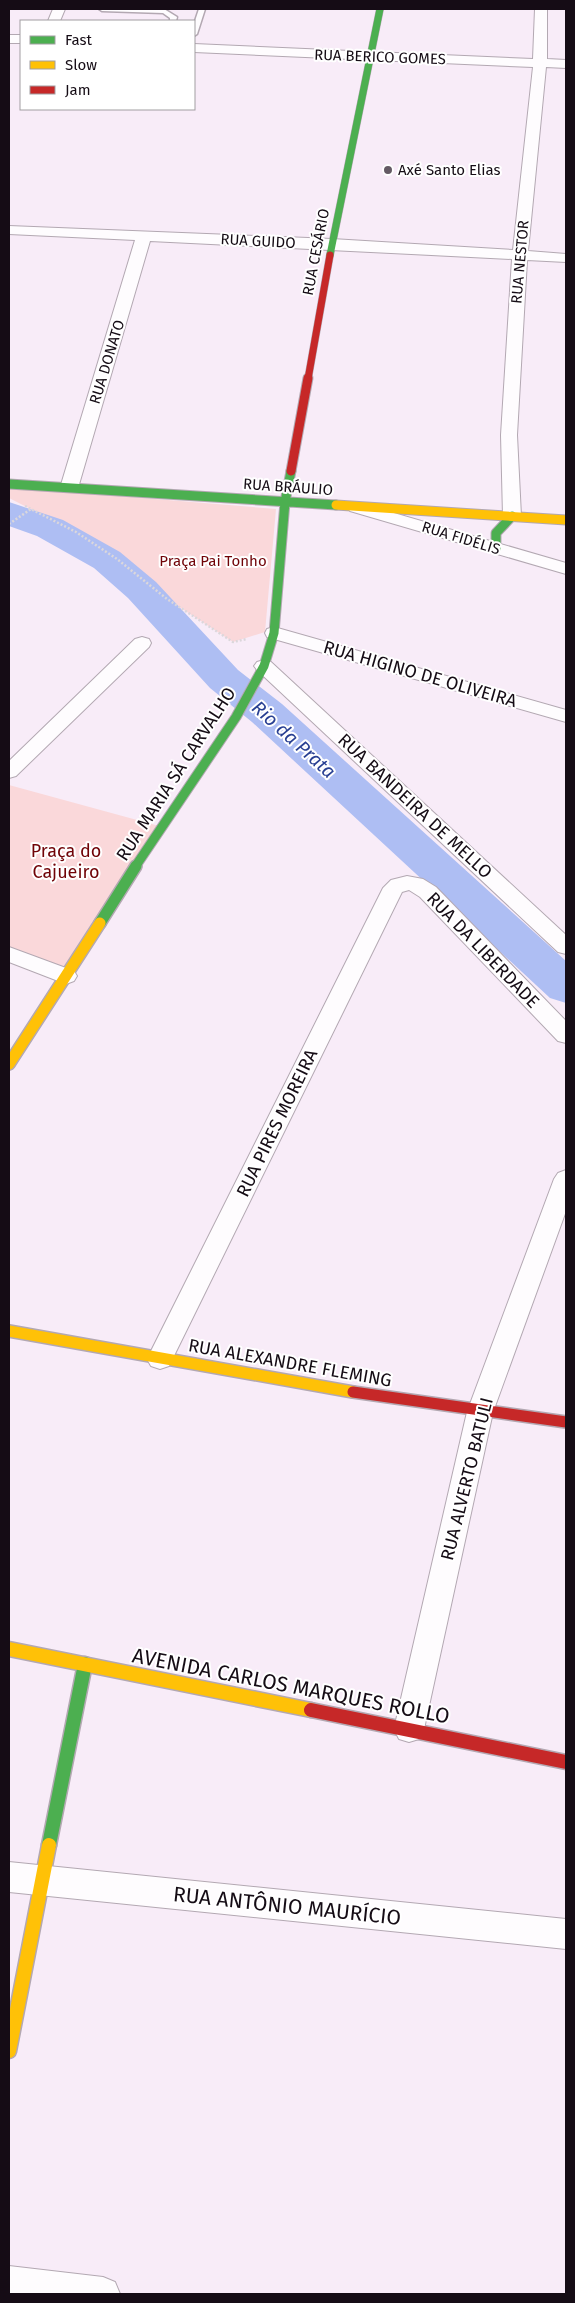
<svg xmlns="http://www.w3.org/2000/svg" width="575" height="2303" font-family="'Fira Sans',sans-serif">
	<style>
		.green { fill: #fad8da }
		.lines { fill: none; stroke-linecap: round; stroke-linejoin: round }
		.river { fill: #aebef3; fill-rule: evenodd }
		.lane-casing { stroke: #b3a8b2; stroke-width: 3 }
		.street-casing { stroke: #b3a8b2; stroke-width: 2 }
		.fast-far3-casing { stroke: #b3a8b2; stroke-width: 8 }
		.fast-far2-casing { stroke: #b3a8b2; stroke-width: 11 }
		.fast-far1-casing { stroke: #b3a8b2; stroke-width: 14 }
		.fast-casing { stroke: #b3a8b2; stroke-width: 17 }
		.slow-far2-casing { stroke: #b3a8b2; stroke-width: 11 }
		.slow-far1-casing { stroke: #b3a8b2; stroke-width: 14 }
		.slow-casing { stroke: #b3a8b2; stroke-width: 17 }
		.jam-far3-casing { stroke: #b3a8b2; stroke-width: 8 }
		.jam-far2-casing { stroke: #b3a8b2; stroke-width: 11 }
		.jam-far1-casing { stroke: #b3a8b2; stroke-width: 14 }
		.jam-casing { stroke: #b3a8b2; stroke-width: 17 }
		.path { stroke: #dbd7db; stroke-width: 2.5; stroke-dasharray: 2 2; stroke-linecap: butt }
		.lane { fill: #fefcfe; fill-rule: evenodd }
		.street { fill: #fefcfe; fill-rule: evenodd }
		.fast-far3 { stroke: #4caf50; stroke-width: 7 }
		.fast-far2 { stroke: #4caf50; stroke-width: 9 }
		.fast-far1 { stroke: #4caf50; stroke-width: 11 }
		.fast { stroke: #4caf50; stroke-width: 14 }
		.slow-far2 { stroke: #ffc107; stroke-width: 9 }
		.slow-far1 { stroke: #ffc107; stroke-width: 11 }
		.slow { stroke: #ffc107; stroke-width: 14 }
		.jam-far3 { stroke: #c62828; stroke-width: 7 }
		.jam-far2 { stroke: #c62828; stroke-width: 9 }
		.jam-far1 { stroke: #c62828; stroke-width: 11 }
		.jam { stroke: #c62828; stroke-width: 14 }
		.poi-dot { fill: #645a64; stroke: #fff; stroke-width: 2 }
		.labels { text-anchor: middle; stroke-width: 4; stroke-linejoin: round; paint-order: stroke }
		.far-street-label { font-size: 15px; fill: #150c15; stroke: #fff }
		.far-poi-label { font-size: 15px; fill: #150c15; stroke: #fff; text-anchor: start }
		.far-park-label { font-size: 15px; fill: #700307; stroke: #fff }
		.street-label { font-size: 18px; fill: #150c15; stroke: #fff }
		.park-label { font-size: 18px; fill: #700307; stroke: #fff }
		.water-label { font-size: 19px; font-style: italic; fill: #294093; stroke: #fff }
		.near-street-label { font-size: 21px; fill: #150c15; stroke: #fff }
	</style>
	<rect width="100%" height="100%" fill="#f8ecf8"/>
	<!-- green -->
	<path class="green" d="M9,487L276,509L265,632L233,642L167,599L117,559L76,532L9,498Z
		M9,785L159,826L63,972L9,951Z"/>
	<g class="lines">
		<!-- river -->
		<path class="river" d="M9,502L63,520L120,552L156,582L238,670L282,704L566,961V1003L550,998L252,722L210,688L128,598L94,568L37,536L9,526Z"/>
		<!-- lane casing -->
		<g class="lane-casing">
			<path id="lane" d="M99,9H164L177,17L176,21H170V18L163,13L102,11Z
				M199,9H205L197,34L194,36V24Z"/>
		</g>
		<!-- street casing -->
		<g class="street-casing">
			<path id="street" d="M53,9H65L60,21H48Z
				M535,9H547V59L566,60V68L546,67L528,251L566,254V262L527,260L517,435L521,516L518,520H506L503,516L501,435L512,259L150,241L78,488L75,492H63L60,488L135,240L9,234V226L332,239L513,250L533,67L194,52V44L533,59Z
				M9,35H21V43H9Z
				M356,502L566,563V574L350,511L347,507L350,503Z
				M274,627L566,710V722L267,637L265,633L267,629Z
				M142,637L149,639L151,643L149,647L16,776L9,778V761L135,639Z
				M264,660L271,662L566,935V954L558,952L257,670L254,666L257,662Z
				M407,876L423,879L436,887L566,1021V1043L558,1041L420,897L409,890L402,892L169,1366L160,1369L151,1366L147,1359L383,888L391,880Z
				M9,947L74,971L77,976L74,981L66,984L9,962Z
				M566,1170V1211L493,1412L424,1729L419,1739L409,1742L399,1739L394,1729L467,1412L554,1179L558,1173Z
				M9,1862L566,1919V1949L9,1892Z
				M9,2266L103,2277L115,2282L120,2294H9Z"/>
		</g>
		<!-- fast-far3 casing -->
		<g class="fast-far3-casing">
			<path id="fast-far3" d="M330,255L380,9"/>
		</g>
		<!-- fast-far2 casing -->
		<g class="fast-far2-casing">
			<path id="fast-far2" d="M9,484L336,505
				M496,549V533L512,516
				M135,867L236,717L264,666L274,633L285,502L291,471"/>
		</g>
		<!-- fast-far1 casing -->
		<g class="fast-far1-casing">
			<path id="fast-far1" d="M100,923L136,866"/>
		</g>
		<!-- fast casing -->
		<g class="fast-casing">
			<path id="fast" d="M49,1845L85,1664"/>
		</g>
		<!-- slow-far2 casing -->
		<g class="slow-far2-casing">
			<path id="slow-far2" d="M336,505L566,520"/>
		</g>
		<!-- slow-far1 casing -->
		<g class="slow-far1-casing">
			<path id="slow-far1" d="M9,1064L100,923
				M9,1331L353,1392"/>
		</g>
		<!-- slow casing -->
		<g class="slow-casing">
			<path id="slow" d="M9,1649L311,1710
				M9,2051L49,1845"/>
		</g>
		<!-- jam-far3 casing -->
		<g class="jam-far3-casing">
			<path id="jam-far3" d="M308,379L330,255"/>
		</g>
		<!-- jam-far2 casing -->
		<g class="jam-far2-casing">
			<path id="jam-far2" d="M291,471L308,378"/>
		</g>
		<!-- jam-far1 casing -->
		<g class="jam-far1-casing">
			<path id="jam-far1" d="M353,1392L566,1422"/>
		</g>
		<!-- jam casing -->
		<g class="jam-casing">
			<path id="jam" d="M311,1710L566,1762"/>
		</g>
		<!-- path -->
		<path class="path" d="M25,506L76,532L117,559L167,599L233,642L247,639
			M9,524L31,509"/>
		<!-- lane -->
		<use href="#lane" class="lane"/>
		<!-- street -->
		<use href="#street" class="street"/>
		<!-- fast-far3 -->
		<use href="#fast-far3" class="fast-far3"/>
		<!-- fast-far2 -->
		<use href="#fast-far2" class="fast-far2"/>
		<!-- fast-far1 -->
		<use href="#fast-far1" class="fast-far1"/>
		<!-- fast -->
		<use href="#fast" class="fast"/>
		<!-- slow-far2 -->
		<use href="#slow-far2" class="slow-far2"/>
		<!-- slow-far1 -->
		<use href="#slow-far1" class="slow-far1"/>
		<!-- slow -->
		<use href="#slow" class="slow"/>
		<!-- jam-far3 -->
		<use href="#jam-far3" class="jam-far3"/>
		<!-- jam-far2 -->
		<use href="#jam-far2" class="jam-far2"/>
		<!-- jam-far1 -->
		<use href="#jam-far1" class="jam-far1"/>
		<!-- jam -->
		<use href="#jam" class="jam"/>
	</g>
	<!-- markers -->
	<circle class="poi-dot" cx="388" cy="170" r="5"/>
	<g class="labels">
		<!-- far-street labels -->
		<g class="far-street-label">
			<text transform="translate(380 57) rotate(2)" y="5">RUA BERICO GOMES</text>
			<text transform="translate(258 241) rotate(3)" y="5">RUA GUIDO</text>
			<text transform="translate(316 252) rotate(-79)" y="5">RUA CESÁRIO</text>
			<text transform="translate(520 262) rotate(-85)" y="5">RUA NESTOR</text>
			<text transform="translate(107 362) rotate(-73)" y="5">RUA DONATO</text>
			<text transform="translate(288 487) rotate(4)" y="5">RUA BRÁULIO</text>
			<text transform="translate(461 538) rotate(17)" y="5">RUA FIDÉLIS</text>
		</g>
		<!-- far-poi labels -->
		<g class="far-poi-label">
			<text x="398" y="175">Axé Santo Elias</text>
		</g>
		<!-- far-park labels -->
		<g class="far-park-label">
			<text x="213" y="566">Praça Pai Tonho</text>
		</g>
		<!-- street labels -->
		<g class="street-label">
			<text transform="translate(420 674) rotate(16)" y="6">RUA HIGINO DE OLIVEIRA</text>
			<text transform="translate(176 774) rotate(-57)" y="6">RUA MARIA SÁ CARVALHO</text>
			<text transform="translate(415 806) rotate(43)" y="6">RUA BANDEIRA DE MELLO</text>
			<text transform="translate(483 950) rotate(46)" y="6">RUA DA LIBERDADE</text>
			<text transform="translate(277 1123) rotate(-64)" y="6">RUA PIRES MOREIRA</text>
			<text transform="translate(290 1363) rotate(10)" y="6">RUA ALEXANDRE FLEMING</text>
			<text transform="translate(467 1479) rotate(-76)" y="6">RUA ALVERTO BATULI</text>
		</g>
		<!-- park labels -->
		<g class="park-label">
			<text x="66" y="857">Praça do<tspan x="66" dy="21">Cajueiro</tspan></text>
		</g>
		<!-- water labels -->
		<g class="water-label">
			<text transform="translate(294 739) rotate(42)" y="7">Rio da Prata</text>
		</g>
		<!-- near-street labels -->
		<g class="near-street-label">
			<text transform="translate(291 1686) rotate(11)" y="7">AVENIDA CARLOS MARQUES ROLLO</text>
			<text transform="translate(287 1906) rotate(6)" y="7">RUA ANTÔNIO MAURÍCIO</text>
		</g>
	</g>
	<!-- border -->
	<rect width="575" height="2303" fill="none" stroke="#150c15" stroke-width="20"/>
	<!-- legend -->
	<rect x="20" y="20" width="175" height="90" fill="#ffffff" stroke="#a19ea1"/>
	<rect x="30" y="36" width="25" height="8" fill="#4caf50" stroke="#a19ea1"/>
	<text x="65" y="45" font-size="15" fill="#150c15">Fast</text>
	<rect x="30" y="61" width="25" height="8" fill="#ffc107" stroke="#a19ea1"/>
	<text x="65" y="70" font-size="15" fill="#150c15">Slow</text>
	<rect x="30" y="86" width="25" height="8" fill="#c62828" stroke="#a19ea1"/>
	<text x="65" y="95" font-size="15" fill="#150c15">Jam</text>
</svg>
